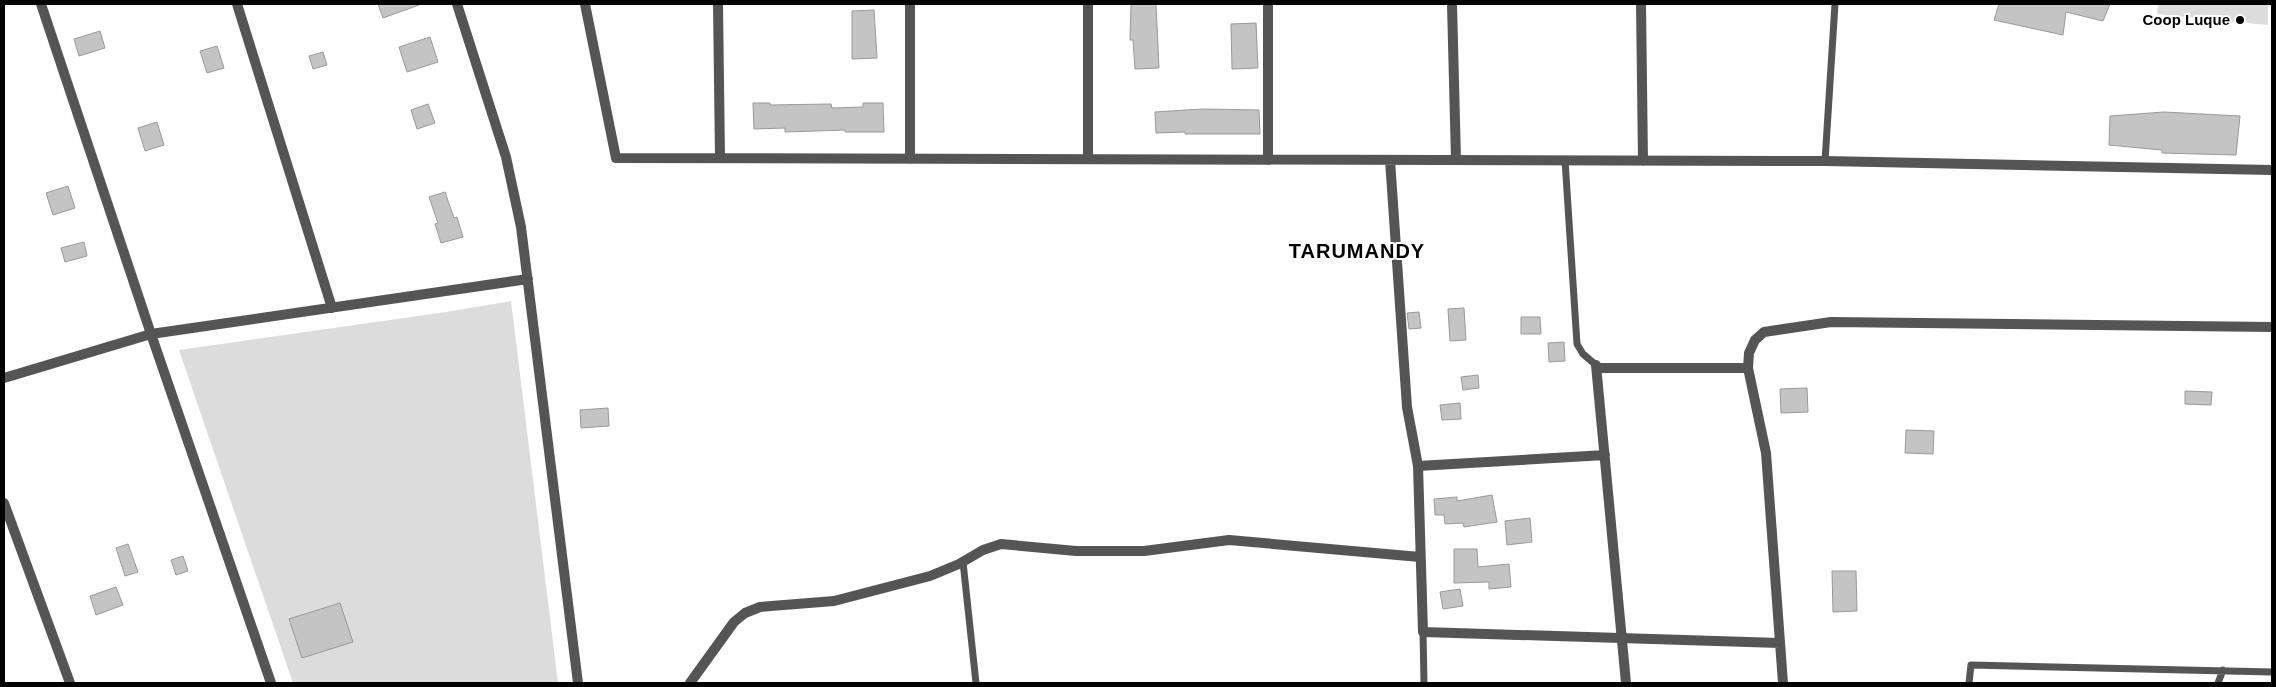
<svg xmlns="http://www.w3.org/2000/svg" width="2276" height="687" font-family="Helvetica,sans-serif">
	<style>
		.green { fill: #dcdcdc }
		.building { fill: #c4c4c4; stroke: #999 }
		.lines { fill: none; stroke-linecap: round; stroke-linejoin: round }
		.service { stroke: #555; stroke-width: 7 }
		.minor { stroke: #555; stroke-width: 10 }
		.poi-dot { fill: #000; stroke: #fff; stroke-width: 2 }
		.labels { text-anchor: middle; stroke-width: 4; stroke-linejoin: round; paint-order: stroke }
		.poi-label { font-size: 15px; font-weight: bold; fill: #000; stroke: #fff; text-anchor: end }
		.district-label { font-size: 20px; font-weight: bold; letter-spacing: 1px; fill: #000; stroke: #fff }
	</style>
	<rect width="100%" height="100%" fill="#fff"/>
	<!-- green -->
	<path class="green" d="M2158,4H2268V25L2157,14Z
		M511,301L558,683H293L179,350L446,312Z"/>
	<!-- building -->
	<path class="building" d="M378,4H419V5L383,18Z
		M1131,4H1156L1159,68L1135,69L1133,40H1130Z
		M1999,4H2110L2103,21L2066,12L2063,35L1994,20Z
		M874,10L877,58L852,59V11Z
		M1256,23L1258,68L1232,69L1231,24Z
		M100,31L105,48L79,56L74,39Z
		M430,37L438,62L407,72L399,47Z
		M217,46L224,68L207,73L200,51Z
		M323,52L327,65L313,69L309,56Z
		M753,103H770V105L831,104L832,108L863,107V103H883L884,132H845V130L785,132V128L754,129Z
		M428,104L435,123L417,129L411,110Z
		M1202,109L1259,110L1260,134H1185V132L1156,133L1155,112Z
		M2164,112L2240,116L2236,155L2162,153V150L2109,145L2110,116Z
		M157,122L164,145L145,151L138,128Z
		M68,186L75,208L53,215L46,193Z
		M445,192L454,218L457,217L463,237L441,243L435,224L438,223L429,197Z
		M84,242L87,256L65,262L61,248Z
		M1464,308L1466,340L1450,341L1448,309Z
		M1419,312L1421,328L1409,329L1407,313Z
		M1521,317H1540L1541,334H1521Z
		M1564,342L1565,361L1549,362L1548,343Z
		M1478,375L1479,388L1463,390L1461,377Z
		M1807,388L1808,412L1781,413L1780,389Z
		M2185,391L2212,392L2211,405L2185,404Z
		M1460,403L1461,419L1442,420L1440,405Z
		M608,408L609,426L581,428L580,410Z
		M1906,430L1934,431L1933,454L1905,453Z
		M1492,495L1497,522L1464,527L1463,523L1445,524L1444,515H1435L1434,499L1457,497V501Z
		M1530,518L1532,542L1507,545L1505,521Z
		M128,544L138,572L125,576L116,548Z
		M1454,549H1477L1478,567L1509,564L1511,587L1489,589V582L1454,583Z
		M183,556L188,571L176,575L171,560Z
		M1832,571H1856L1857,611L1833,612Z
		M116,587L123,605L96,615L90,596Z
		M1460,589L1463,606L1443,609L1440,592Z
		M340,603L353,642L302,658L289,619Z"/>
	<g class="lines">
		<!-- service -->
		<path class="service" d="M1565,160L1577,344L1583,354L1596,365
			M1825,161L1835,4
			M963,562L976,683
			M1423,632L1424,683
			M1969,683L1971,665L2272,672
			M2218,683L2223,670"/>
		<!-- minor -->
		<path class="minor" d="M41,4L151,334L271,683
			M237,4L332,308
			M457,4L506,157L521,227L578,683
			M585,4L616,158L1825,161L2272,170
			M718,4L720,158
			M910,4V159
			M1088,4V159
			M1452,4L1456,160
			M1641,4L1643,161
			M1268,160V4
			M1390,160L1407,407L1418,466L1423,632L1780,643
			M1596,365L1626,683
			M1597,368H1748
			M4,378L151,334L528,279
			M1418,466L1605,455
			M4,503L70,683
			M690,683L734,622L745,613L760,607L834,601L930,576L959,564L983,550L1001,544L1076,551H1144L1229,540L1420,557
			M1783,683L1766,453L1748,368L1749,353L1755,340L1764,332L1831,322L2272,327"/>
	</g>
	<!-- markers -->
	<circle class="poi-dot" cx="2240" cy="20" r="5"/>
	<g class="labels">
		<!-- poi labels -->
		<g class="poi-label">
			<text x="2230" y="25">Coop Luque</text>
		</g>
		<!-- district labels -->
		<g class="district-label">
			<text x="1357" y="258">TARUMANDY</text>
		</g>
	</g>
	<!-- border -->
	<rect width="2276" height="687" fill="none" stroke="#000000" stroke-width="10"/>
</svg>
